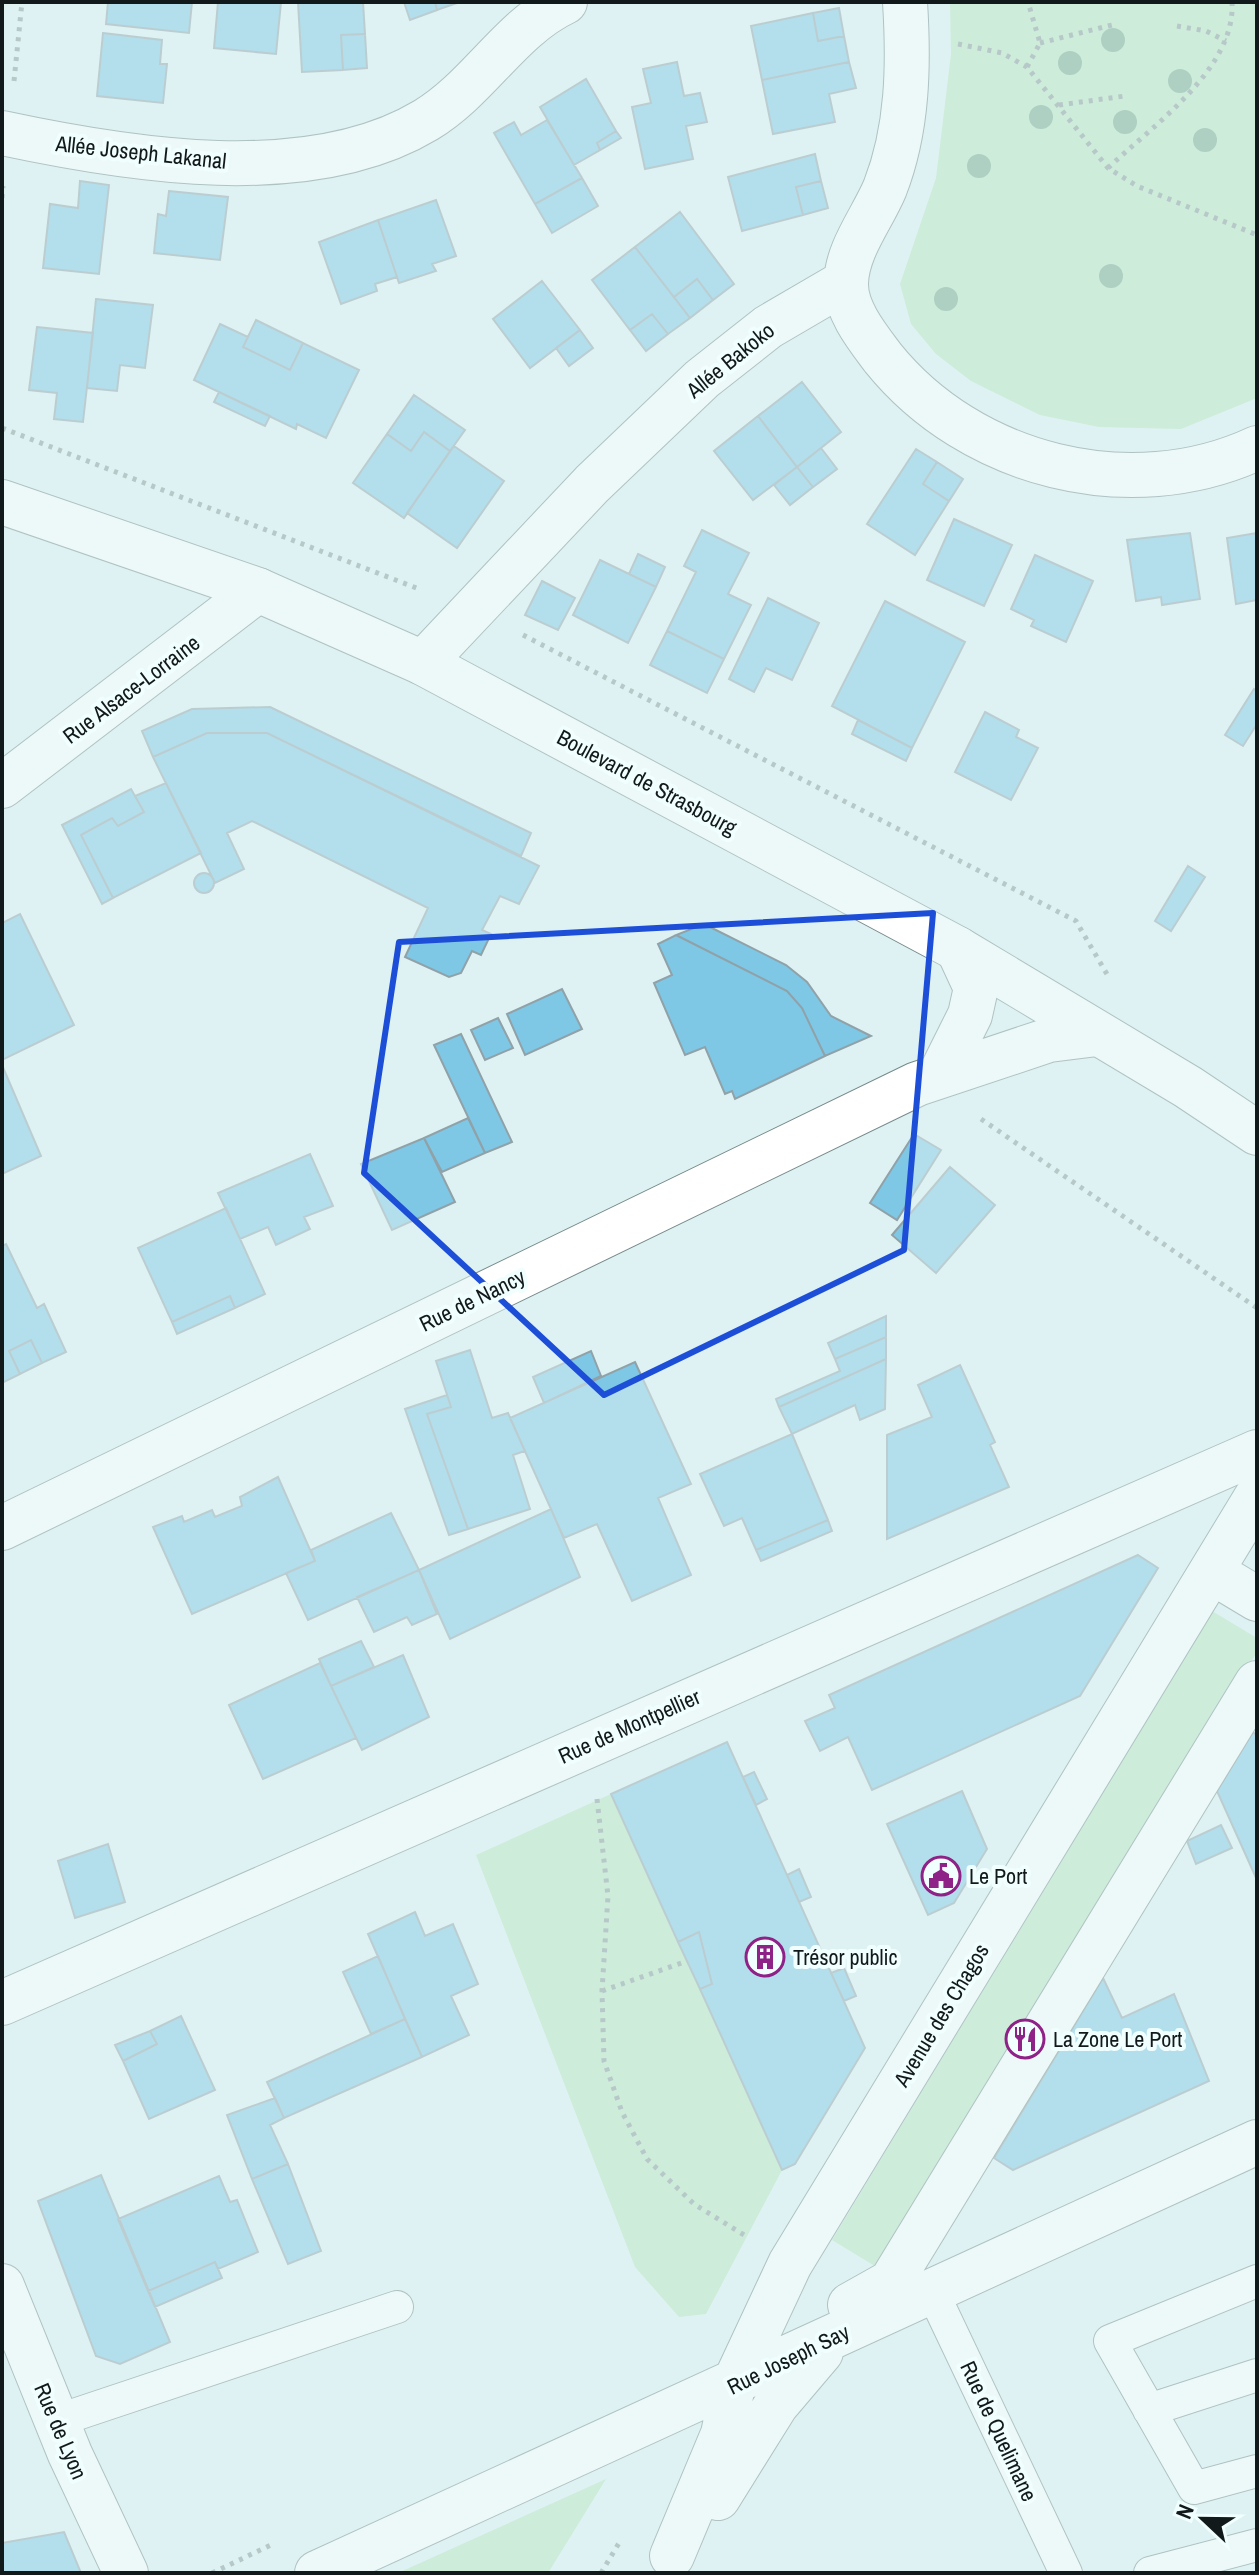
<svg xmlns="http://www.w3.org/2000/svg" width="1259" height="2575" font-family="'Archivo Narrow',sans-serif">
	<style>
		.green { fill: #b8e4bd }
		.building { fill: #7ec7e5; stroke: #90a1a8; stroke-width: 2 }
		.lines { fill: none; stroke-linecap: round; stroke-linejoin: round }
		.lane-casing { stroke: #778a8b; stroke-width: 34 }
		.street-casing { stroke: #778a8b; stroke-width: 46 }
		.secondary-casing { stroke: #778a8b; stroke-width: 46 }
		.path { stroke: #889697; stroke-width: 5; stroke-dasharray: 4 6; stroke-linecap: butt }
		.lane { stroke: #fff; stroke-width: 32 }
		.street { stroke: #fff; stroke-width: 44 }
		.secondary { stroke: #fff; stroke-width: 44 }
		.tree { fill: #73a688 }
		.marked { fill: none; stroke: #1d4ed8; stroke-width: 6; stroke-linejoin: round }
		.labels { text-anchor: middle; stroke-width: 8; stroke-linejoin: round; paint-order: stroke }
		.street-label { font-size: 22px; fill: #12191a; stroke: #f1fefe }
		.poi-label { font-size: 22px; fill: #12191a; stroke: #f1fefe; text-anchor: start }
	</style>
	<rect width="100%" height="100%" fill="#def2f3"/>
	<!-- green -->
	<path class="green" d="M950,2H1257V398L1181,429L1099,427L1040,415L971,381L936,354L911,324L900,284L936,178L951,54Z
		M1212,1611L1257,1638V1652L883,2271L832,2240Z
		M611,1794L782,2170L706,2314L679,2317L635,2267L476,1855Z
		M606,2479L548,2573H398Z"/>
	<!-- building -->
	<path class="building" d="M108,2H192L189,33L106,24Z
		M218,2H281L276,54L214,48Z
		M298,2H363L365,34L341,35L343,70L302,72Z
		M404,2H435L437,10L410,20Z
		M435,2H460L437,10Z
		M839,8L844,36L818,41L813,13Z
		M813,13L818,41L844,36L849,62L762,80L751,26Z
		M103,33L162,40L160,64H167L163,103L97,96Z
		M365,34L367,68L343,70L341,35Z
		M677,62L684,96L700,93L707,122L686,126L693,159L645,169L632,107L651,103L643,69Z
		M849,62L856,88L829,94L835,122L773,134L762,80Z
		M586,79L616,131L597,143L600,150L574,165L540,107Z
		M547,120L582,178L535,204L494,133L514,122L521,135Z
		M616,131L621,138L600,150L597,143Z
		M815,154L821,181L796,187L803,215L742,231L728,177Z
		M582,178L598,206L552,233L535,204Z
		M80,181L109,185L99,274L43,268L50,204L78,208Z
		M821,181L828,208L803,215L796,187Z
		M169,191L228,197L220,260L154,253L158,214L166,216Z
		M436,200L456,256L432,264L436,271L399,283L378,220Z
		M680,212L734,284L713,300L697,279L674,297L635,247Z
		M378,220L397,277L375,284L377,291L341,304L319,242Z
		M635,247L690,318L668,334L652,314L630,330L592,280Z
		M697,279L713,300L690,318L674,297Z
		M542,281L580,330L530,368L493,319Z
		M96,299L153,305L145,368L120,365L117,391L87,388Z
		M652,314L668,334L646,351L630,330Z
		M256,320L303,343L290,370L243,347Z
		M220,324L248,337L243,347L290,370L303,343L359,370L326,438L297,424L296,429L194,380Z
		M37,327L93,333L83,422L54,419L57,393L29,390Z
		M580,330L593,348L569,366L556,348Z
		M802,382L841,432L797,467L758,416Z
		M219,392L270,416L265,426L214,402Z
		M414,395L465,430L450,451L424,432L411,451L387,434Z
		M758,416L797,467L753,500L714,451Z
		M424,432L450,451L404,518L353,483L387,434L411,451Z
		M454,446L504,481L457,548L407,513Z
		M821,448L837,469L813,487L797,467Z
		M916,449L937,462L923,484L949,501L915,555L867,524Z
		M937,462L963,479L949,501L923,484Z
		M797,467L813,487L790,505L774,485Z
		M954,519L1012,545L984,606L927,580Z
		M702,530L749,553L728,594L751,605L724,659L667,631L696,572L684,566Z
		M1190,533L1200,599L1162,605L1161,597L1136,601L1127,540Z
		M1257,533V600L1236,604L1227,538Z
		M638,554L665,567L656,587L629,574Z
		M1035,555L1093,581L1066,642L1031,626L1034,620L1011,609Z
		M600,560L656,587L628,643L573,615Z
		M542,581L575,598L558,630L525,615Z
		M768,598L819,623L792,680L766,668L754,692L729,679Z
		M885,601L965,642L912,748L832,706Z
		M667,631L724,659L707,693L650,665Z
		M1254,689L1257,691V724L1243,746L1225,735Z
		M270,707L531,833L521,856L267,733H207L153,757L142,731L192,709Z
		M985,712L1019,730L1016,737L1038,748L1011,800L955,772Z
		M858,720L912,748L906,761L852,734Z
		M207,733H267L539,866L519,904L500,896L482,930L491,934L481,955L472,951L461,973L449,977L405,957L428,908L252,821L227,833L244,869L215,883L153,757Z
		M166,783L201,853L113,898L81,835L112,818L118,826L144,812L135,796Z
		M131,789L144,812L118,826L112,818L81,835L113,898L102,904L62,825Z
		M1188,866L1205,877L1171,931L1155,921Z
		M194 883a10 10 0 1 1 20 0a10 10 0 1 1-20 0Z
		M20,914L74,1025L2,1060V923Z
		M704,924L786,965L807,982L831,1016L871,1036L825,1056L802,1008L787,991L676,935Z
		M676,935L787,991L802,1008L825,1056L735,1099L732,1091L725,1094L705,1047L685,1055L654,983L672,975L658,944Z
		M562,989L582,1029L525,1055L507,1014Z
		M498,1018L513,1048L485,1060L471,1030Z
		M461,1034L512,1142L485,1153L434,1045Z
		M2,1065L41,1156L2,1174Z
		M468,1118L485,1153L442,1172L424,1138Z
		M914,1134L941,1150L897,1220L870,1203Z
		M424,1138L455,1202L392,1230L361,1164Z
		M310,1154L333,1206L304,1217L310,1229L276,1245L268,1227L240,1239L218,1193Z
		M950,1167L995,1205L936,1273L892,1235Z
		M226,1208L265,1294L235,1308L230,1296L172,1322L138,1248Z
		M6,1244L37,1308L44,1304L66,1352L42,1363L31,1340L9,1351L20,1374L2,1383V1246Z
		M230,1296L235,1308L177,1334L172,1322Z
		M886,1316V1337L835,1359L828,1343Z
		M886,1337V1359L779,1407L776,1399L840,1371L835,1359Z
		M31,1340L42,1363L20,1374L9,1351Z
		M470,1350L492,1418L508,1413L525,1451L513,1455L530,1509L468,1529L427,1414L451,1407L436,1361Z
		M591,1351L601,1376L544,1403L533,1377Z
		M886,1359L885,1409L860,1420L855,1405L792,1434L779,1407Z
		M635,1362L691,1484L658,1498L691,1575L632,1601L597,1524L564,1538L510,1418Z
		M960,1365L995,1442L990,1445L1009,1487L887,1539V1435L932,1417L918,1385Z
		M447,1395L451,1407L427,1414L468,1529L449,1535L405,1409Z
		M792,1434L828,1520L756,1550L742,1518L724,1526L700,1474Z
		M278,1477L315,1561L192,1614L153,1527L182,1516L184,1522L212,1510L215,1517L242,1506L240,1497Z
		M551,1509L580,1577L450,1639L419,1570Z
		M391,1513L419,1570L308,1620L286,1573L315,1561L311,1550Z
		M828,1520L832,1531L761,1561L756,1550Z
		M1138,1555L1158,1568L1080,1696L872,1790L848,1737L820,1751L805,1721L835,1708L829,1695Z
		M419,1570L437,1614L412,1625L407,1617L374,1632L357,1597Z
		M361,1641L374,1667L331,1686L319,1659Z
		M403,1655L429,1717L362,1750L331,1686Z
		M320,1663L356,1738L263,1779L229,1705Z
		M1253,1732L1257,1736V1880L1217,1791Z
		M727,1742L865,2048L795,2164L782,2170L700,1989L712,1984L699,1932L678,1942L611,1794Z
		M754,1772L767,1799L756,1805L743,1777Z
		M962,1791L987,1849L954,1903L928,1915L887,1824Z
		M1221,1825L1232,1848L1196,1864L1187,1841Z
		M108,1844L125,1902L75,1918L58,1861Z
		M799,1869L811,1897L799,1902L787,1875Z
		M415,1912L425,1936L453,1924L478,1984L451,1996L469,2035L422,2057L368,1934Z
		M699,1932L712,1984L700,1989L678,1942Z
		M378,1956L405,2019L371,2034L343,1972Z
		M844,1968L856,1996L844,2001L831,1973Z
		M1103,1978L1122,2018L1174,1994L1209,2081L1013,2170L994,2158Z
		M181,2016L215,2090L149,2119L123,2061L157,2044L150,2031Z
		M405,2019L422,2057L284,2118L267,2082Z
		M150,2031L157,2044L123,2061L115,2045Z
		M275,2098L284,2118L270,2125L288,2164L252,2179L227,2115Z
		M288,2164L321,2251L288,2264L252,2179Z
		M101,2175L170,2342L120,2364L96,2356L38,2201Z
		M219,2176L230,2202L237,2200L258,2252L218,2269L215,2262L148,2291L118,2219Z
		M215,2262L222,2278L155,2307L148,2291Z
		M64,2532L81,2573H2V2543Z"/>
	<g class="lines">
		<!-- lane casing -->
		<g class="lane-casing">
			<path id="lane" d="M1257,2281L1110,2341L1194,2488L1257,2471
				M931,2289L1066,2573
				M1149,2410L1257,2375
				M56,2421L397,2307
				M1150,2573L1257,2545"/>
		</g>
		<!-- street casing -->
		<g class="street-casing">
			<path id="street" d="M905,2C909,65 908,129 885,188C872,219 847,249 846,283C845,310 868,338 883,358C970,466 1130,507 1257,448
				M2,133C128,160 310,190 426,120C479,88 510,28 565,2
				M423,663L592,484L702,379L768,327L845,282
				M2,786L258,590
				M941,1073L970,1015L976,988L958,949
				M2,1528L917,1084L1049,1040L1097,1034
				M1212,1572L1257,1599
				M2,2286L70,2454L126,2573
				M850,2305L891,2282L1257,1683
				M718,2498L776,2405L821,2352
				M672,2556L723,2434L733,2386L790,2264L1257,1496
				M317,2573C631,2431 943,2284 1257,2142"/>
		</g>
		<!-- secondary casing -->
		<g class="secondary-casing">
			<path id="secondary" d="M2,502L258,590L423,663L958,949L1188,1087L1257,1133
				M2,2003L1257,1452"/>
		</g>
		<!-- path -->
		<path class="path" d="M1177,26L1206,31L1226,41
			M1040,43L1116,24
			M958,44L1002,53L1027,67L1108,168L1137,186L1257,235
			M1027,67L1040,43L1028,2
			M14,81L22,2
			M1059,105L1125,96
			M1108,168C1152,126 1236,69 1232,2
			M2,198L3,186
			M2,428L419,589
			M523,635L1076,921L1108,976
			M981,1119L1257,1308
			M597,1799L608,1896L602,1991L604,2061L622,2112L647,2159L694,2204L744,2235
			M602,1991L687,1961
			M212,2573L273,2544
			M601,2573L619,2543"/>
		<!-- lane -->
		<use href="#lane" class="lane"/>
		<!-- street -->
		<use href="#street" class="street"/>
		<!-- secondary -->
		<use href="#secondary" class="secondary"/>
	</g>
	<!-- trees -->
	<g class="tree">
		<circle cx="1113" cy="40" r="12"/>
		<circle cx="1070" cy="63" r="12"/>
		<circle cx="1180" cy="81" r="12"/>
		<circle cx="1041" cy="117" r="12"/>
		<circle cx="1125" cy="122" r="12"/>
		<circle cx="1205" cy="140" r="12"/>
		<circle cx="979" cy="166" r="12"/>
		<circle cx="1111" cy="276" r="12"/>
		<circle cx="946" cy="299" r="12"/>
	</g>
	<!-- marked area -->
	<path d="M0 0H1259V2575H0ZM933,913L904,1250L604,1395L364,1173L399,942Z" fill="#def2f3" fill-opacity=".55" fill-rule="evenodd"/>
	<path class="marked" d="M933,913L904,1250L604,1395L364,1173L399,942Z"/>
	<!-- icons -->
	<defs>
		<g id="civic-ring" transform="scale(2)"><circle r="9.5" fill="#f1fefe" stroke="#8e2286" stroke-width="1.5"/><path d="M-.6-6.5H3V-4.5H.6V-3L4-1V1h2V6H-6V1h2V-1L-.6-3ZM-1.2 2.5V6h2.4V2.5Z" fill="#8e2286"/></g>
		<g id="building-ring" transform="scale(2)"><circle r="9.5" fill="#f1fefe" stroke="#8e2286" stroke-width="1.5"/><path d="M-4-6H4V6H1V3H-1V6H-4ZM-2.5-4.3h1.7v1.8h-1.7ZM.8-4.3h1.7v1.8H.8ZM-2.5-1h1.7V.8h-1.7ZM.8-1h1.7V.8H.8Z" fill="#8e2286"/></g>
		<g id="restaurant-ring" transform="scale(2)"><circle r="9.5" fill="#f1fefe" stroke="#8e2286" stroke-width="1.5"/><path d="M-5-6h1v4h1v-4h1v4h1v-4h1v5L-1.5 .5V6h-2V.5L-5-1ZM5-6V6H3V1.5H1.5Q1.5-4 5-6Z" fill="#8e2286"/></g>
	</defs>
	<g fill-rule="evenodd">
		<use href="#civic-ring" x="941" y="1876"/>
		<use href="#building-ring" x="765" y="1957"/>
		<use href="#restaurant-ring" x="1025" y="2039"/>
	</g>
	<g class="labels">
		<!-- street labels -->
		<g class="street-label">
			<text transform="translate(141 152) rotate(6)" y="8">Allée Joseph Lakanal</text>
			<text transform="translate(730 360) rotate(-39)" y="8">Allée Bakoko</text>
			<text transform="translate(131 689) rotate(-37)" y="8">Rue Alsace-Lorraine</text>
			<text transform="translate(647 782) rotate(28)" y="8">Boulevard de Strasbourg</text>
			<text transform="translate(472 1300) rotate(-26)" y="8">Rue de Nancy</text>
			<text transform="translate(629 1726) rotate(-24)" y="8">Rue de Montpellier</text>
			<text transform="translate(941 2015) rotate(-59)" y="8">Avenue des Chagos</text>
			<text transform="translate(788 2359) rotate(-26)" y="8">Rue Joseph Say</text>
			<text transform="translate(61 2431) rotate(67)" y="8">Rue de Lyon</text>
			<text transform="translate(999 2431) rotate(65)" y="8">Rue de Quelimane</text>
		</g>
		<!-- poi labels -->
		<g class="poi-label">
			<text x="969" y="1884">Le Port</text>
			<text x="793" y="1965">Trésor public</text>
			<text x="1053" y="2047">La Zone Le Port</text>
		</g>
	</g>
	<!-- border -->
	<rect width="1259" height="2575" fill="none" stroke="#12191a" stroke-width="8"/>
	<!-- north arrow -->
	<g transform="translate(1203 2519) rotate(292)" stroke="#f1fefe" stroke-width="6" paint-order="stroke">
	<path d="M0-6L14 30L0 20L-14 30Z" fill="#12191a"/>
	<text y="-12" font-size="22" font-weight="bold" text-anchor="middle" fill="#12191a">N</text>
	</g>
</svg>
